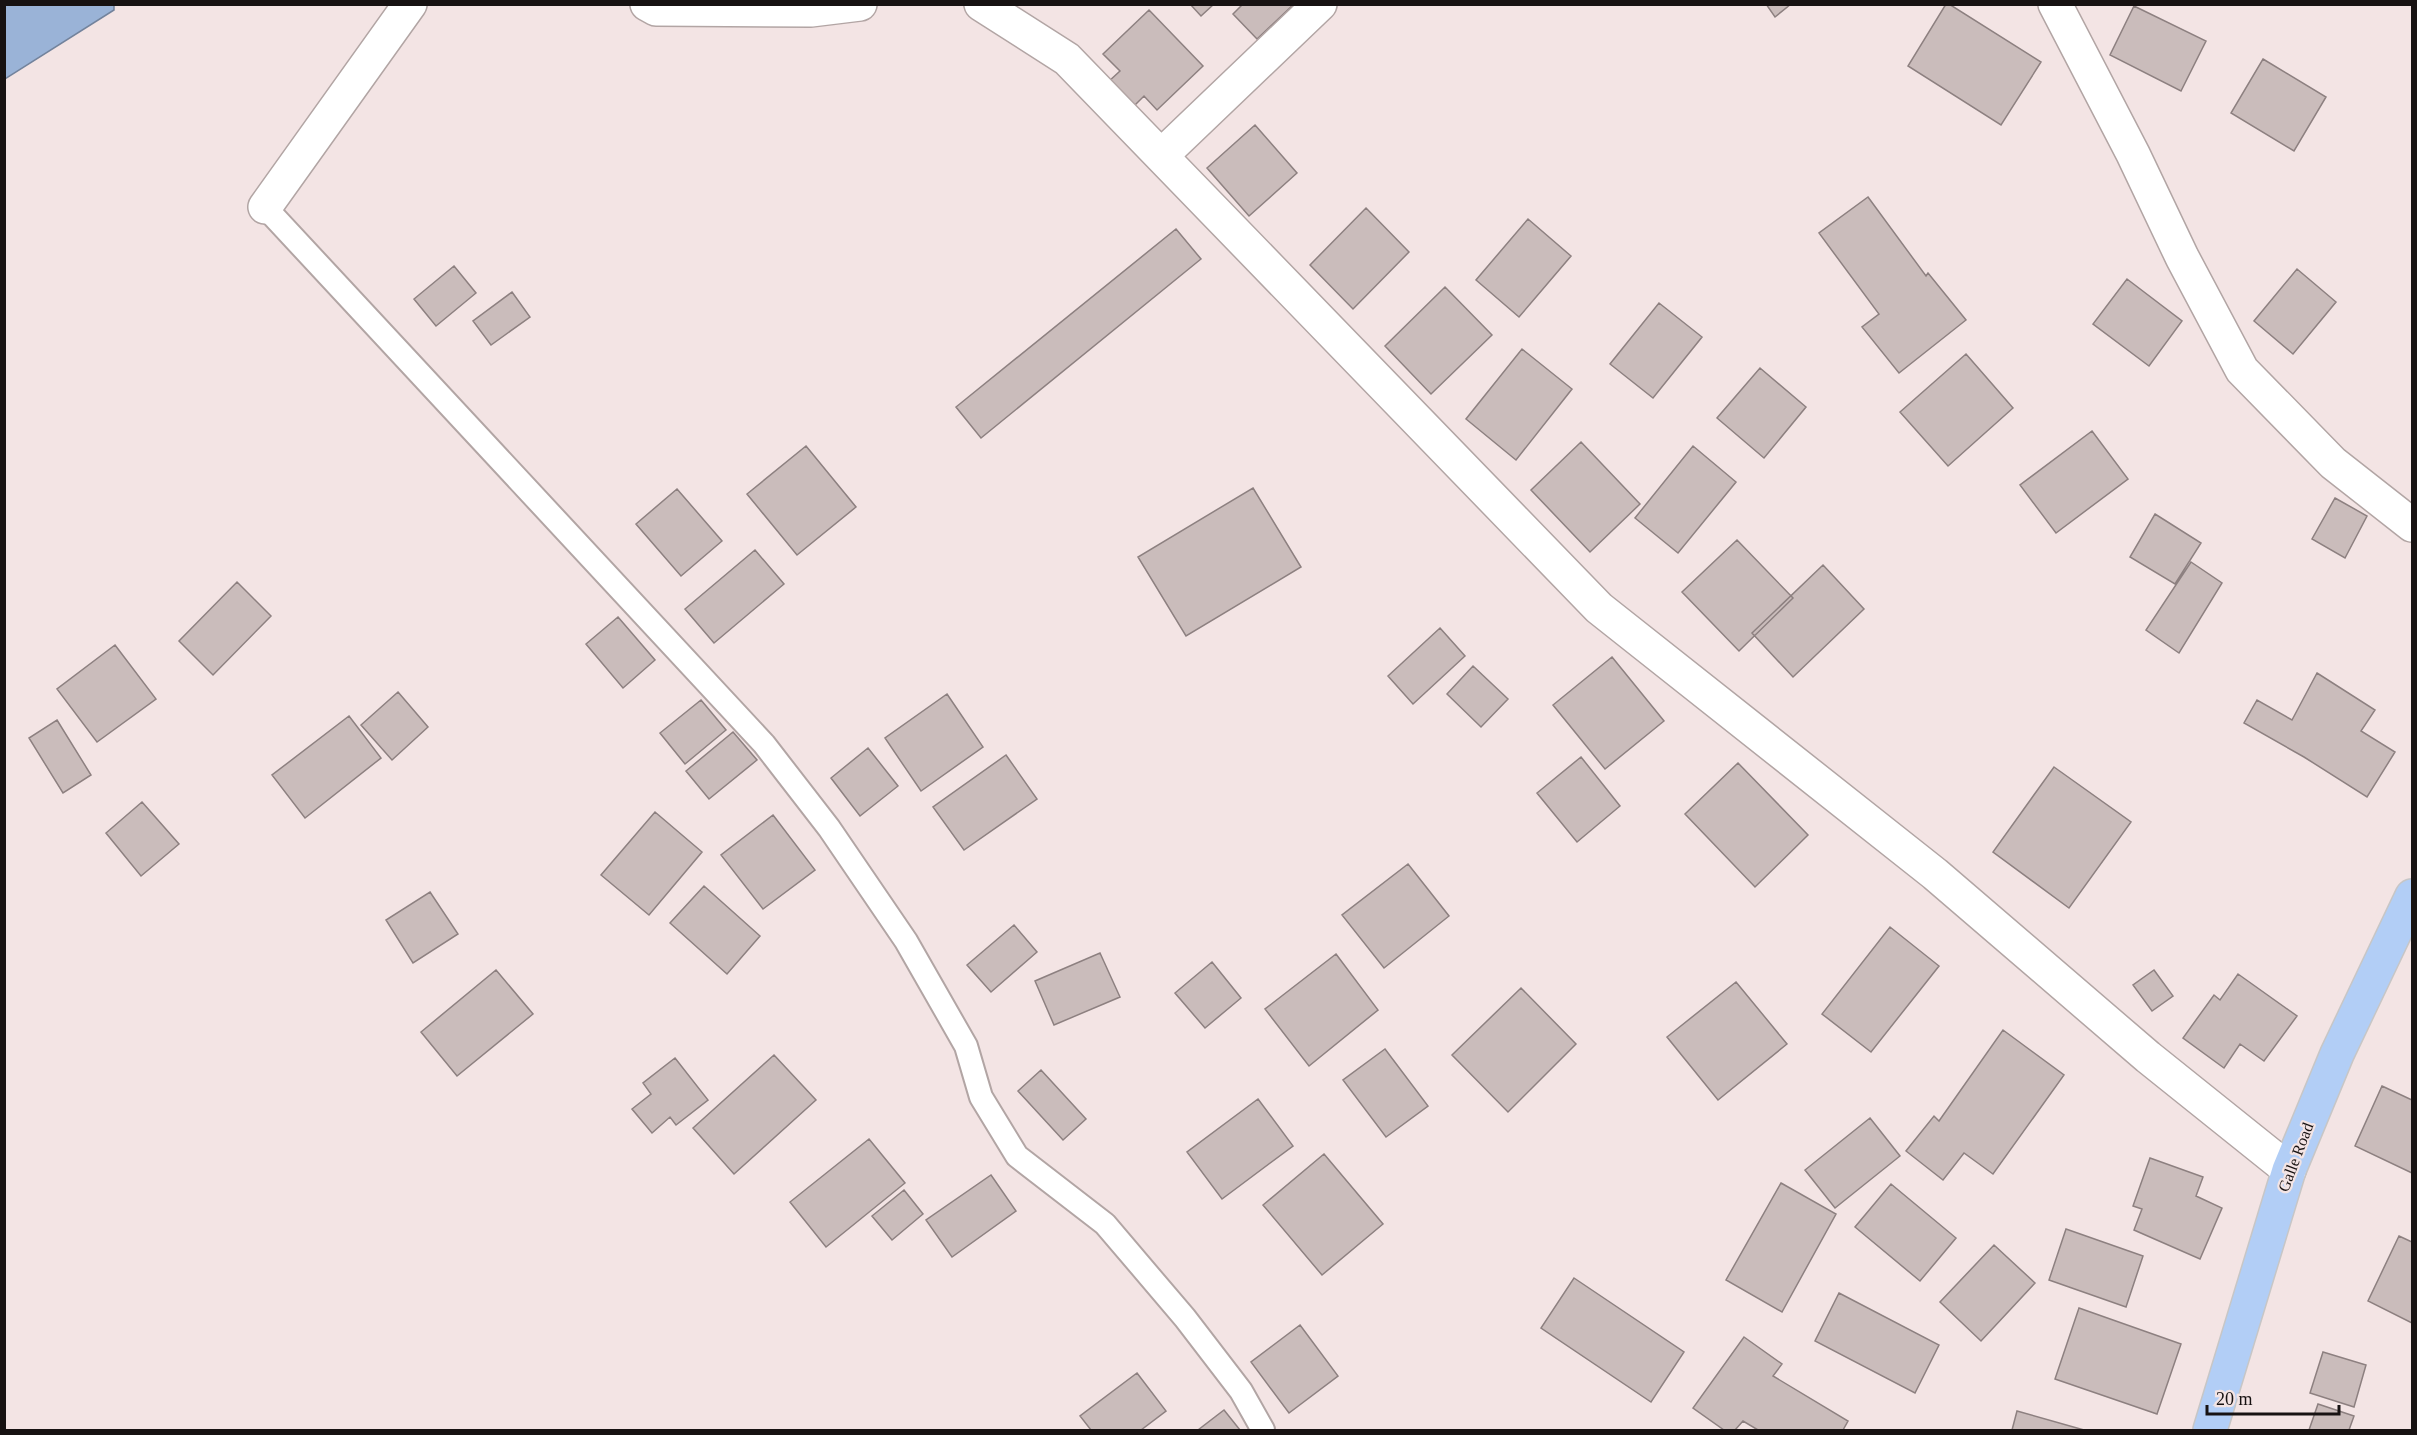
<svg xmlns="http://www.w3.org/2000/svg" width="2417" height="1435" font-family="Georgia,serif">
	<style>
		.water { fill: #9ab3d7; stroke: #73839c; stroke-width: 1.5 }
		.building { fill: #cabcbb; stroke: #8d8080; stroke-width: 1.5 }
		.lines { fill: none; stroke-linecap: round; stroke-linejoin: round }
		.service-casing { stroke: #b2a5a4; stroke-width: 26 }
		.minor-casing { stroke: #b2a5a4; stroke-width: 36 }
		.trunk-casing { stroke: #c7c6c6; stroke-width: 36 }
		.service { stroke: #fff; stroke-width: 22 }
		.minor { stroke: #fff; stroke-width: 33 }
		.trunk { stroke: #b2cef6; stroke-width: 33 }
		.labels { text-anchor: middle; stroke-width: 4.5; stroke-linejoin: round; paint-order: stroke }
		.street-label { font-size: 16px; fill: #171212; stroke: #f3e4e4 }
	</style>
	<rect width="100%" height="100%" fill="#f3e4e4"/>
	<!-- water -->
	<path class="water" d="M5,4L114,5V10L5,79Z"/>
	<!-- building -->
	<path class="building" d="M1190,4H1214L1201,16Z
		M1243,4H1294L1257,39L1233,14Z
		M1766,4H1791L1775,17Z
		M1946,4H1949L2041,62L2001,125L1908,66Z
		M2134,6L2206,41L2181,91L2110,55Z
		M1149,10L1203,66L1157,110L1144,96L1132,108L1107,83L1120,71L1103,54Z
		M2263,59L2326,97L2294,151L2231,113Z
		M1255,125L1297,173L1249,216L1207,168Z
		M1868,197L1926,276L1928,273L1966,320L1899,373L1862,327L1879,314L1819,233Z
		M1366,208L1409,252L1353,309L1310,265Z
		M1528,219L1571,256L1519,317L1476,280Z
		M1176,229L1201,259L981,438L956,407Z
		M454,266L476,293L436,326L414,299Z
		M2297,269L2336,302L2293,354L2254,321Z
		M2127,279L2182,321L2149,366L2093,324Z
		M1445,287L1492,335L1431,394L1385,346Z
		M512,292L530,317L491,345L473,321Z
		M1659,303L1702,337L1653,398L1610,364Z
		M1522,349L1572,389L1516,460L1466,419Z
		M1966,354L2013,408L1948,466L1900,412Z
		M1760,368L1806,407L1764,458L1717,418Z
		M2092,431L2128,479L2056,533L2020,485Z
		M1581,442L1640,504L1590,552L1531,490Z
		M806,446L856,507L797,555L747,494Z
		M1693,446L1736,482L1678,553L1635,518Z
		M1253,488L1301,567L1186,636L1138,557Z
		M677,489L722,541L681,576L636,524Z
		M2335,498L2367,516L2345,558L2312,539Z
		M2155,514L2201,543L2175,584L2130,557Z
		M1737,540L1793,598L1739,651L1682,592Z
		M755,550L784,584L714,643L685,609Z
		M2191,562L2222,583L2179,653L2146,630Z
		M1823,565L1864,609L1793,677L1752,633Z
		M237,582L271,616L213,675L179,641Z
		M618,617L655,660L623,688L586,644Z
		M1440,628L1465,656L1413,704L1388,676Z
		M115,645L156,699L97,742L57,689Z
		M1612,657L1664,721L1605,769L1553,705Z
		M1473,666L1508,699L1481,727L1447,694Z
		M2317,673L2375,710L2361,731L2395,752L2367,797L2304,757L2244,723L2257,700L2292,720Z
		M398,692L428,727L392,760L361,725Z
		M947,694L983,747L921,791L885,738Z
		M701,700L726,730L685,764L660,733Z
		M349,716L381,758L305,818L272,775Z
		M57,720L91,775L63,793L29,738Z
		M733,732L757,760L709,799L686,771Z
		M868,748L898,786L860,816L831,778Z
		M1006,755L1037,799L964,850L933,807Z
		M1581,757L1620,806L1577,842L1537,793Z
		M1738,763L1808,835L1755,887L1685,814Z
		M2054,767L2131,822L2069,908L1993,852Z
		M142,802L179,844L141,876L106,833Z
		M655,812L702,852L649,915L601,875Z
		M773,815L815,870L763,909L721,855Z
		M1408,864L1449,916L1384,968L1342,915Z
		M704,886L760,936L727,974L670,923Z
		M430,892L458,934L413,963L386,920Z
		M1014,925L1037,952L991,992L967,965Z
		M1890,927L1939,966L1871,1052L1822,1014Z
		M1100,953L1120,997L1054,1025L1035,981Z
		M1336,954L1378,1010L1309,1066L1265,1009Z
		M1212,962L1241,998L1205,1028L1175,993Z
		M496,970L533,1014L457,1076L421,1032Z
		M2154,970L2173,996L2152,1011L2133,985Z
		M2238,974L2297,1016L2264,1061L2240,1044L2224,1068L2183,1038L2214,995L2220,1000Z
		M1736,982L1787,1044L1718,1100L1667,1037Z
		M1521,988L1576,1044L1508,1112L1452,1055Z
		M2003,1030L2064,1075L1993,1174L1964,1153L1943,1180L1906,1151L1934,1116L1939,1121Z
		M1385,1049L1428,1106L1386,1137L1343,1080Z
		M774,1055L816,1100L734,1174L693,1128Z
		M675,1058L708,1100L676,1125L670,1117L652,1133L632,1109L651,1094L643,1083Z
		M1041,1070L1086,1119L1063,1140L1018,1091Z
		M2382,1086L2412,1100V1173L2355,1146Z
		M1258,1099L1293,1146L1222,1199L1187,1152Z
		M1870,1118L1900,1156L1835,1208L1805,1170Z
		M869,1139L905,1183L826,1247L790,1202Z
		M1324,1154L1383,1224L1322,1275L1263,1205Z
		M2150,1158L2203,1177L2196,1196L2222,1208L2200,1259L2134,1230L2142,1209L2133,1206Z
		M991,1175L1016,1211L952,1257L926,1220Z
		M1781,1183L1836,1214L1782,1312L1726,1280Z
		M1891,1184L1956,1238L1920,1281L1855,1227Z
		M904,1190L923,1214L892,1240L872,1216Z
		M2066,1229L2143,1256L2126,1307L2049,1280Z
		M2399,1236L2412,1242V1323L2368,1301Z
		M1994,1245L2035,1283L1981,1341L1940,1302Z
		M1574,1278L1684,1352L1651,1402L1541,1328Z
		M1839,1293L1939,1345L1915,1393L1815,1341Z
		M2079,1308L2181,1344L2157,1414L2055,1379Z
		M1300,1325L1338,1376L1289,1413L1251,1362Z
		M1744,1337L1782,1364L1773,1376L1848,1421L1843,1430H1758L1743,1421L1735,1430H1724L1693,1408Z
		M2323,1352L2366,1365L2354,1407L2310,1393Z
		M1137,1373L1166,1411L1141,1430H1091L1080,1416Z
		M2318,1404L2354,1416L2349,1430H2309Z
		M1224,1410L1240,1430H1198Z
		M2017,1411L2084,1430H2012Z"/>
	<g class="lines">
		<!-- service casing -->
		<g class="service-casing">
			<path id="service" d="M265,207L764,744L829,828L906,941L966,1046L981,1097L1017,1156L1105,1224L1185,1318L1241,1391L1263,1430"/>
		</g>
		<!-- minor casing -->
		<g class="minor-casing">
			<path id="minor" d="M647,4L656,9L811,10L860,4
				M981,4L1067,59L1599,608L1935,874L2148,1057L2289,1170
				M2055,4L2133,154L2182,257L2242,370L2333,463L2412,525
				M1161,156L1320,4
				M265,207L410,4"/>
		</g>
		<!-- trunk casing -->
		<g class="trunk-casing">
			<path id="trunk" d="M2210,1430L2289,1170L2337,1054L2412,896"/>
		</g>
		<!-- service -->
		<use href="#service" class="service"/>
		<!-- minor -->
		<use href="#minor" class="minor"/>
		<!-- trunk -->
		<use href="#trunk" class="trunk"/>
	</g>
	<g class="labels">
		<!-- street labels -->
		<g class="street-label">
			<text transform="translate(2295 1157) rotate(-69)" y="6">Galle Road</text>
		</g>
	</g>
	<!-- border -->
	<rect width="2417" height="1435" fill="none" stroke="#171212" stroke-width="12"/>
	<!-- scale -->
	<path d="M2207 1405v9h132v-9" fill="none" stroke="#171212" stroke-width="3"/>
	<text x="2216" y="1405" font-size="18" fill="#171212" stroke="#f3e4e4" stroke-width="4.5" paint-order="stroke">20 m</text>
</svg>
